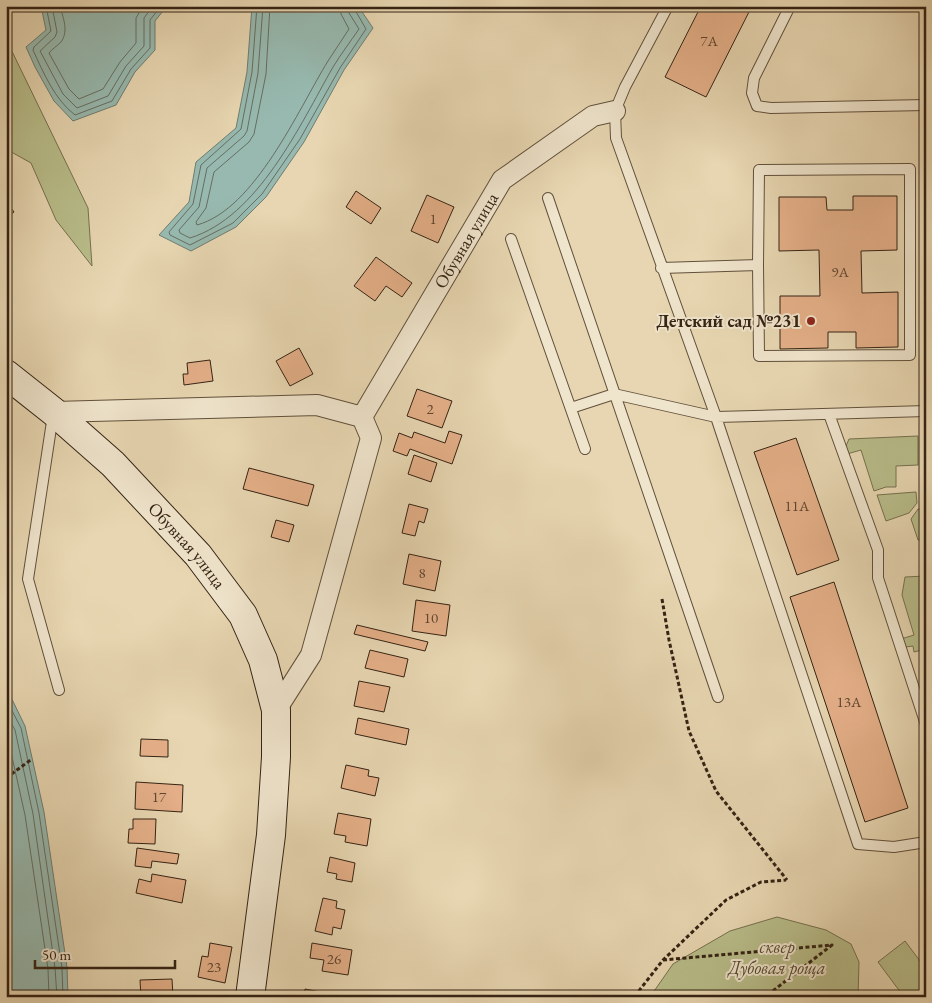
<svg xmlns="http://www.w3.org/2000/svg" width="932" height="1003" font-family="'EB Garamond',serif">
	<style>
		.green { fill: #b8bd8a; stroke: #76704f }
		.water { fill: #97b9af; stroke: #6f7d71 }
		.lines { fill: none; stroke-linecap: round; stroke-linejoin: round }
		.shore { stroke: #666e62; stroke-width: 1 }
		.building { fill: #e4af88; stroke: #342314 }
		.lane-casing { stroke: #61503b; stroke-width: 12 }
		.street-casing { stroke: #61503b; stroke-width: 22 }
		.secondary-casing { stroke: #342314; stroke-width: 30 }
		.path { stroke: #342314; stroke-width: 3; stroke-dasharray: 4 2.5; stroke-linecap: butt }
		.lane { stroke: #efe4cc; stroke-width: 10 }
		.street { stroke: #efe4cc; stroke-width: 20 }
		.secondary { stroke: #efe4cc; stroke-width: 28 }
		.poi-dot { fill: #8f2418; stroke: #efe4cc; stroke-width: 2 }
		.labels { text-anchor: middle; stroke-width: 4; stroke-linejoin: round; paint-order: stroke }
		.number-label { font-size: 15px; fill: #604631 }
		.street-label { font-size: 18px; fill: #342314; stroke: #efe4cc }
		.poi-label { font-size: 18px; font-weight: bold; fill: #342314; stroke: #efe4cc; text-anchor: end }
		.park-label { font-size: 18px; font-style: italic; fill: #554a32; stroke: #efe4cc }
	</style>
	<rect width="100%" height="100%" fill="#e7d6b1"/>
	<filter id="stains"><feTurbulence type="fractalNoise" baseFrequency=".004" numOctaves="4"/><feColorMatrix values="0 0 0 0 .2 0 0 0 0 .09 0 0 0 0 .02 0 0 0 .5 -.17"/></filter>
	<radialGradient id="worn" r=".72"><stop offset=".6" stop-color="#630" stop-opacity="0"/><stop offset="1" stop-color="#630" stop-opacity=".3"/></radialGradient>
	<!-- green -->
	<path class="green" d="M6,39L88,208L92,266L56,220L31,163L6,149Z
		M918,436V465L896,466V487H886L874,491L861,450L847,454L846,446L849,439Z
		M916,492L917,503L909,513L886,521L877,495Z
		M918,509H926V540H918L911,519Z
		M926,576V649L914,652L913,646L906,647L901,639L914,635L902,595L905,577Z
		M777,917L826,930L851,944L859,962L858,997H650L673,964L730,931Z
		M905,941L926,969V997H904L878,962Z"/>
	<!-- water -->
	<path class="water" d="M41,6H167L155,21V50L135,72L116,105L73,121L54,101L35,67L26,47L46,30Z
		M252,6H358L373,28L344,70L304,142L266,197L236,227L191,251L159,235L189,202L196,162L236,128L247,72Z
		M6,687L25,726L44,812L67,967L68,997H6Z"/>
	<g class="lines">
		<!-- shore -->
		<path class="shore" d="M46,6L51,31L34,47L33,50C43,72 55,100 75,115L112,101L131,69L150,48V20L161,6
			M52,6L57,32L55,37L40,51L63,94L77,108L108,96L126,66L144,46V18L153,6
			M60,6C63,18 69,31 61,42C57,46 52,49 49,53L69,89L79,99L103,89L120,62L136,43V18L143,6
			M257,6L252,72L241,129L201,165L193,204L169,232L170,235L190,245L233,223L262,194L300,139L340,68L366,29L355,10L354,6
			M263,6L258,73L247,131L244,136L207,168L199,207L179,230L180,233L190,238C258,217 300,125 333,67C341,54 350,42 359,29L349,13L348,6
			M270,6L266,74L254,134L249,142L214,172L206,208L196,222L197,225C255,209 298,110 328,61C335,50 342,40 349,29L341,14L340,6
			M6,699L21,728L39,813L62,968L63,997
			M6,713L15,730L33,814L55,968L57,997
			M6,730L25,815L48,969L49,997"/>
	</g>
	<!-- building -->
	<path class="building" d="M701,6H752L706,97L665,77Z
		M356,191L381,208L371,224L346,207Z
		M427,195L454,207L438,243L411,231Z
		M853,196H897V250L861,251L862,293L898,292V347L856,348V332H828V348L780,349V296H820L819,250L779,251V197H826L827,210H853Z
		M6,201L14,212L6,218Z
		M6,226L12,235L6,239Z
		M6,241L11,249L6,252Z
		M376,257L412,283L402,297L386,286L375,301L354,286Z
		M299,348L313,374L290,386L276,361Z
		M210,360L213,381L184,385L183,374H188L187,363Z
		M417,389L452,401L442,428L407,416Z
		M449,431L462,435L452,464L410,449L407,456L393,451L399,433L412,438L414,432L445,443Z
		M796,438L839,560L797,575L754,452Z
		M414,455L437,463L431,482L408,474Z
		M249,468L314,485L308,506L243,489Z
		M409,504L428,509L424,523L419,521L415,536L402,533Z
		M276,520L294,525L289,542L271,537Z
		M409,554L441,561L435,591L403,584Z
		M834,582L908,808L865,822L790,597Z
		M416,600L450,605L446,636L412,631Z
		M357,625L428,642L425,651L354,634Z
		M370,650L408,659L404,677L365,668Z
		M359,681L390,687L384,712L354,706Z
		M358,718L409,729L406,745L355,734Z
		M141,739L168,740V757L140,756Z
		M346,765L369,770L368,776L379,778L375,796L341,788Z
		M136,782L183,785L182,812L135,809Z
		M338,813L371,819L367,846L345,842L346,836L334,834Z
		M133,819H156L155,844L128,843L129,829H133Z
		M137,848L179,854L177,864L152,861L151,868L135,866Z
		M330,857L355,863L352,882L336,879L337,874L327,872Z
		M152,874L186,880L182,903L136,893L139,879L151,882Z
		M323,898L337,901L336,908L345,910L341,929L333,927L332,935L315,931Z
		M210,943L232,947L225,983L198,977L202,956L208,957Z
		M312,943L352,950L348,975L322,971L324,960L310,958Z
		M172,979L173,997H141L140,980Z
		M305,989L336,995V997H304Z"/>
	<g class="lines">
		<!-- lane casing -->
		<g class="lane-casing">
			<path id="lane" d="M668,6L625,87L615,111L616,138L716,417L858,844L894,847L926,842
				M790,6L754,78L752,93L757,106L771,108L926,105
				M548,198L718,697
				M511,239L585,449
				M661,268L758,265L759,356L910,355V169L759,170L758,265
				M571,408L614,394L716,417L926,411
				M829,414L878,550V578L926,725
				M53,415L28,579L59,690"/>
		</g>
		<!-- street casing -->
		<g class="street-casing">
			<g id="street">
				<path d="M54,412L317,405L362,417L371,438L311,655L276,710"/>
				<path id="s1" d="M362,417L502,180L593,116L615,111"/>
			</g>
		</g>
		<!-- secondary casing -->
		<g class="secondary-casing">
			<g id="secondary">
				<path id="s2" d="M6,374L54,412L113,464L198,555L243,615L263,660L276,710V757L271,835L250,997"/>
			</g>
		</g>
		<!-- path -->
		<path class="path" d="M662,599L669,640L689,731L716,791L787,880
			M6,778L32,759
			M663,960L832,945L765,997
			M636,997L638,992L663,960L726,900L761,882L786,880"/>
		<!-- lane -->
		<use href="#lane" class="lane"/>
		<!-- street -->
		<use href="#street" class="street"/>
		<!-- secondary -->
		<use href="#secondary" class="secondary"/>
	</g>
	<!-- markers -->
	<circle class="poi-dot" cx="811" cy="321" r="5"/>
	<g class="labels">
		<!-- number labels -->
		<g class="number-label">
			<text x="709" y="46">7А</text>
			<text x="433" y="224">1</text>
			<text x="840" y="277">9А</text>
			<text x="430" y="414">2</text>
			<text x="797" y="511">11А</text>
			<text x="422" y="578">8</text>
			<text x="431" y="623">10</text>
			<text x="849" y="707">13А</text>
			<text x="159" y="802">17</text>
			<text x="334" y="964">26</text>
			<text x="214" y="972">23</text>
		</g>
		<!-- street labels -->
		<g class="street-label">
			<text dy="6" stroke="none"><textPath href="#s1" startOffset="205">Обувная улица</textPath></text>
			<text dy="6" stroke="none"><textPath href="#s2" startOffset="250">Обувная улица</textPath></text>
		</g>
		<!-- poi labels -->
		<g class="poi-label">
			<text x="801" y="327">Детский сад №231</text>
		</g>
		<!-- park labels -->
		<g class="park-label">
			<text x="777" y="953">сквер<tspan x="777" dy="21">Дубовая роща</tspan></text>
		</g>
	</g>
	<!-- margin -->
	<rect width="932" height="1003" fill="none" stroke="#e7d6b1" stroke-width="25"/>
	<rect x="8" y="8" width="917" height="988" fill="none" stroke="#342314" stroke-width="2.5"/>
	<rect x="12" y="12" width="907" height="978" fill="none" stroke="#342314"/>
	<!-- scale -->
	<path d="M35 960v8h140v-8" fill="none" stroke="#342314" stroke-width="2.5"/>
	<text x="42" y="960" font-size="15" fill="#342314" stroke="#efe4cc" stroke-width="4" paint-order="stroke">50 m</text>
	<rect width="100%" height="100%" filter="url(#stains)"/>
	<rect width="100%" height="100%" fill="url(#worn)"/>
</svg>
